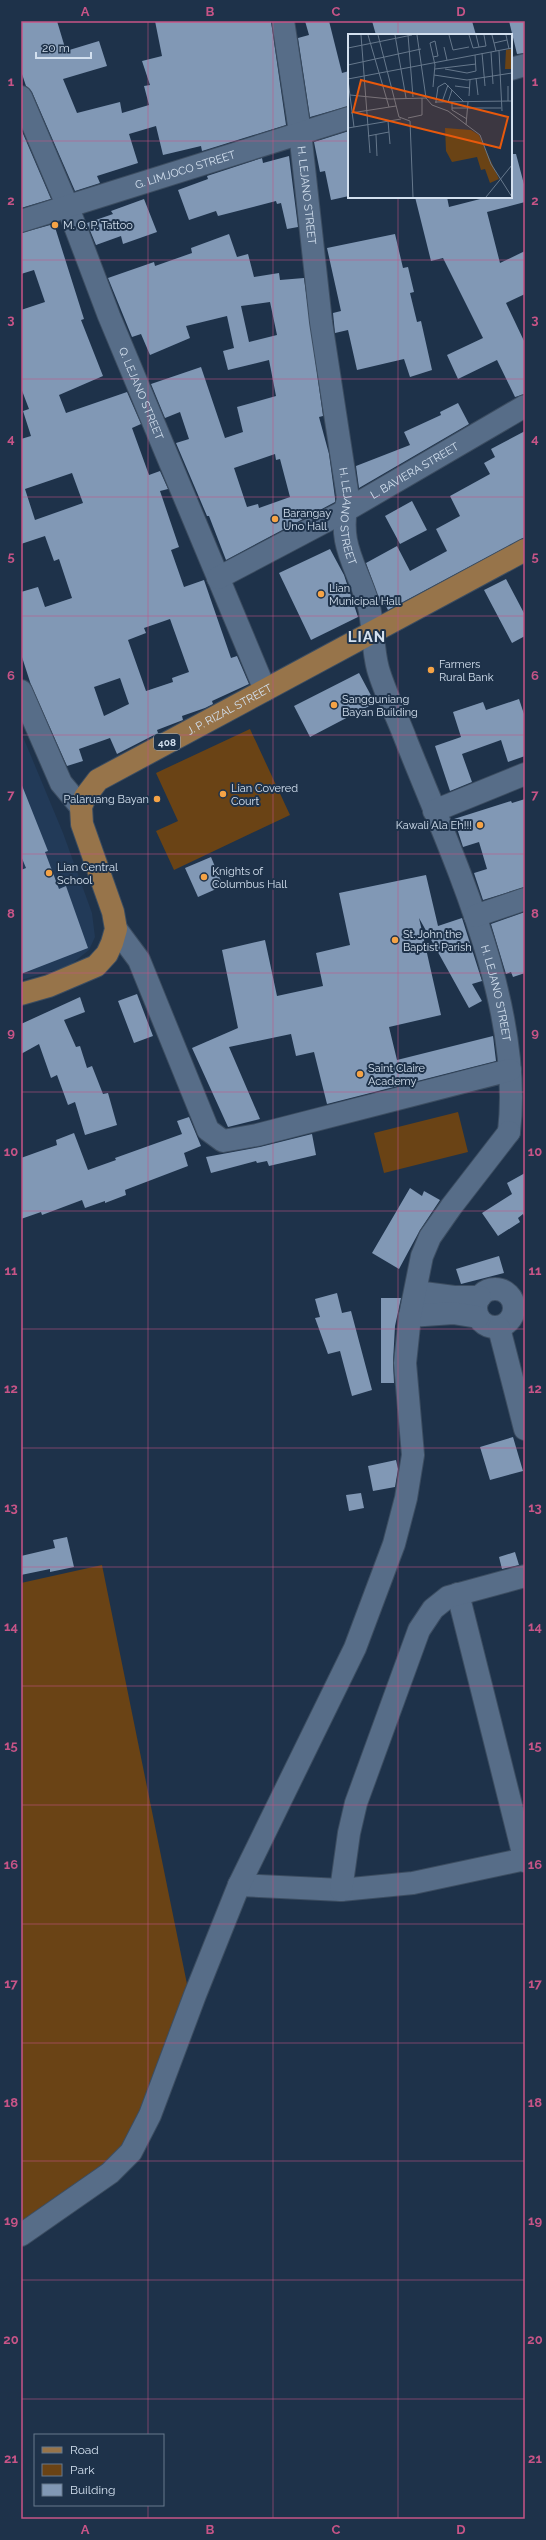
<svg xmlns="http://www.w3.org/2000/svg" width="546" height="2540" font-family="Raleway,sans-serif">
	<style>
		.built { fill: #223a58 }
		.green { fill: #6a4315 }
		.building { fill: #8198b5; fill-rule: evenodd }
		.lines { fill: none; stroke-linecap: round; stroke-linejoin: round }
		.minor-casing { stroke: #3c4d61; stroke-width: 24 }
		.major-casing { stroke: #3c4d61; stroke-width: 24 }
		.minor { stroke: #576d88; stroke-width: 22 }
		.major { stroke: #97744a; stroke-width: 22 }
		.grid { fill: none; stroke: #c75487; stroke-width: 1; stroke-opacity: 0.55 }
		.poi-dot { fill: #f5a346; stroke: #1e324a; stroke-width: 1.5 }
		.labels { text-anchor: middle; stroke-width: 4; stroke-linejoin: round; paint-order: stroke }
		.shield { fill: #1e324a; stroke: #9dacbe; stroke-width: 1 }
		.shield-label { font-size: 10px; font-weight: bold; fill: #d3e0ef }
		.street-label { font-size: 11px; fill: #d3e0ef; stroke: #1e324a }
		.poi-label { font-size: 11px; fill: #d3e0ef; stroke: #1e324a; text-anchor: start }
		.district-label { font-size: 15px; font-weight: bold; letter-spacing: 1px; fill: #d3e0ef; stroke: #1e324a }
		.inset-road { fill: none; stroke: #66788c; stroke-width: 1 }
		.view { fill: #e8590c; fill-opacity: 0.15; stroke: #e8590c; stroke-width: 2 }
		.inset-edge { fill: none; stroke: #d3e0ef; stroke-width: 2 }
		.neatline { fill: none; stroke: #c75487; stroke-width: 1.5 }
		.grid-label { font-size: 13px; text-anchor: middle; font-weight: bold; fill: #c75487 }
	</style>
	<rect width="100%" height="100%" fill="#1e324a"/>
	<!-- built -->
	<path class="built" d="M21,732L63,833L92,913L95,937L89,950L69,966L21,980Z"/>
	<!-- green -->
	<path class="green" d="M250,729L290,815L174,870L156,831L178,821L156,773Z
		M458,1112L468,1152L384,1173L374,1133Z
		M102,1565L188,1989L145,2107L116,2157L21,2228V1583Z"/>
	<!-- building -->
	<path class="building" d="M21,21H57L66,51L99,41L107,66L63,79L77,113L120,102L122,113L149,105L144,86L150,85L142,61L162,56L155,21H271L286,125L202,151L201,146L163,155L156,126L129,134L138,163L97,176L100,183L75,191L32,92L26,86L21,71Z
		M305,21H329L342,73L349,71V106L310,117L298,38L309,35Z
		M372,21H472L476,35H376Z
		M509,21H525V53L517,54Z
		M21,129L51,199L21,208Z
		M349,131V196L331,200L325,171L320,172L314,142Z
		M511,154H516L525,188V202L487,212L500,263L525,251V294L506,303L525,343V394L515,397L497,360L458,379L447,355L483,338L443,258L431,261L415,197H447L449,207L488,197H511Z
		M289,156L298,227L287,229L281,203L277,204L276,201L218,216L216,211L189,220L178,190L208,179L207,176L262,158L263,163Z
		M144,199L157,232L123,244L121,236L96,245L87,223L113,214L111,211Z
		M54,224L84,319L81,320L103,376L59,395L66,413L127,392L141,424L132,428L149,475L160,471L168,489L160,491L179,547L171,550L184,587L204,580L231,658L237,656L249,684L212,701L213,704L205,708L182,716L183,720L157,730L158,733L117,754L110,738L79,749L83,761L67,766L31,685L21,654V592L38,587L45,607L72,598L59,559L54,561L45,536L21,544V439L31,436L23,411L29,409L21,388V310L45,302L34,270L21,274V233ZM72,473L83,503L35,520L25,489ZM170,619L189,672L172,678L173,682L146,691L128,640L146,633L144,628ZM120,678L129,704L104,716L94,687Z
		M229,234L237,257L248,254L254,277L279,273L280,280L304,278L323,416L319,417L329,454L335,498V502L226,560L209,516H207L176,443L189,439L180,412L165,418L151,384L201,367L225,438L243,432L237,407L276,396L269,360L228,370L223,351L234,348L227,316L186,326L190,338L150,355L141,334L132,337L108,278L154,262L155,266L192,253L191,248ZM270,302L277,335L249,342L241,306ZM275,454L276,460L280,459L290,497L259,508L258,504L247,507L234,468Z
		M395,234L403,268L408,267L414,292L410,293L417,322L421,321L432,370L410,377L404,359L357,370L348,330L335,333L333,313L341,311L327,248Z
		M458,403L469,424L359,488L356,466L410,445L404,432L441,415L440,412Z
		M525,431V537L388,610L385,604L381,605L366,563L397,546L410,571L447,551L436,529L460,516L450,496L490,474L484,463L495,457L491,449Z
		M412,501L427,530L400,544L385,516Z
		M330,549L344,575L358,617L311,640L279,573Z
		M506,579L525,615V636L512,643L484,590Z
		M359,673L375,703L310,737L294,706Z
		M519,699L525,717V756L508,762L501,740L462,754L472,782L450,791L435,746L461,737L453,712L483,702L486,710Z
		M21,783L48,851L45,852L59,889L66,886L88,948L21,974V870L26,868L21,856Z
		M525,799V887L483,900L474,873L487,869L479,842L463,847L454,819L511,801L512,803Z
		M211,857L223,886L198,897L185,868Z
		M426,875L438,926L462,918L482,981L472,984L482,1001L469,1008L419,918L441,1015L389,1027L397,1060L493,1036L496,1061L327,1104L314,1052L296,1056L291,1034L229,1047L260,1119L228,1127L192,1048L238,1028L222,950L265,940L277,996L323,986L316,953L350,945L339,893Z
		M525,912V973L513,977L511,972L506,974L491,924Z
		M137,994L153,1036L134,1043L118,1001Z
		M80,997L85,1012L64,1020L76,1047L80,1046L87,1068L92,1066L103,1094L108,1093L117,1125L85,1135L75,1102L68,1105L57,1075L51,1078L39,1044L21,1054V1024Z
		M189,1117L201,1146L184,1153L188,1166L125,1190L126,1195L105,1203V1201L85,1208L82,1200L42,1215L41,1212L21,1219V1158L57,1145L56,1140L74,1133L88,1170L116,1160L115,1158L182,1134L177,1121Z
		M312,1134L316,1155L269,1166L267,1161L257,1163L256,1161L211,1173L206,1157L260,1147Z
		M525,1173V1218L523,1214L518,1218L520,1222L498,1236L482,1213L512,1194L507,1183Z
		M410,1188L422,1196L424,1191L440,1200L420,1230L399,1269L372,1253Z
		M499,1256L504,1273L461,1284L456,1269Z
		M337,1293L342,1313L351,1311L372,1390L352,1396L340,1351L328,1354L315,1318L320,1317L315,1299Z
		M381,1298H401L395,1326L393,1362L394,1383H381Z
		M513,1437L523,1471L490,1480L480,1447Z
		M396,1460L398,1469L395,1487L373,1491L368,1466Z
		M361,1493L364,1508L349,1511L346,1495Z
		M67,1537L74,1567L50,1572V1569L21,1575V1556L55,1548L53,1540Z
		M515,1552L519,1565L502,1569L499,1557Z"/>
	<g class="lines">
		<!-- minor casing -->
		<g class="minor-casing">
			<g id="minor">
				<path id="s1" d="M283,21L300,132L321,322L348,498C337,544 355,562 368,603C374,624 372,647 378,669C385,693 397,716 406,740C452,856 524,1005 509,1132"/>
				<path d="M511,69L525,65"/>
				<path id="s2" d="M21,97L67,205L109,316L265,690"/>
				<path id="s3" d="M21,221L349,118"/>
				<path id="s4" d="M218,578L345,511L525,406"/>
				<path d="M21,691L61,783L81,807"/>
				<path d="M434,811L525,774"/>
				<path d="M475,916L525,899"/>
				<path d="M116,929L139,960L208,1130L223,1141L257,1135L510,1070"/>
				<circle cx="495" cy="1308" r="19"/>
				<path d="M416,1292L454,1297H480"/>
				<path d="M410,1316L453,1313L478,1317"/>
				<path d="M499,1328L525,1429"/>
				<path d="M458,1594L525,1861"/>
				<path d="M239,1885L341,1890L413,1883L525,1859"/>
				<path d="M341,1890L349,1833L356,1803L419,1630L433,1609L448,1597L525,1576"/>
				<path d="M21,2235L110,2173L131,2152L150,2115L195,1995L239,1885L355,1648L394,1544L406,1498L413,1455L405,1363L410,1316L422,1256L430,1237L451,1207L509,1132"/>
			</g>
		</g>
		<!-- major casing -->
		<g class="major-casing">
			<g id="major">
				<path id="s5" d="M21,994L49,986L96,966L107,954L112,943L116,929L113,912L82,824L81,807L85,797L98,780L525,550"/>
			</g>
		</g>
		<!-- minor -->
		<use href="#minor" class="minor"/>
		<!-- major -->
		<use href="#major" class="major"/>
	</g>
	<!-- grid -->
	<path class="grid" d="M148,21V2435M273,21V2519M398,21V35M21,141H349M511,141H525M398,197V2519M21,260H525M21,379H525M21,497H525M21,616H525M21,735H525M21,854H525M21,973H525M21,1092H525M21,1211H525M21,1329H525M21,1448H525M21,1567H525M21,1686H525M21,1805H525M21,1924H525M21,2043H525M21,2161H525M21,2280H525M21,2399H525M148,2505V2519"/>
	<!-- markers -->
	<g class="poi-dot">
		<circle cx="55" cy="225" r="4"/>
		<circle cx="275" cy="519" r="4"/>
		<circle cx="321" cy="594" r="4"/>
		<circle cx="431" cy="670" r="4"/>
		<circle cx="334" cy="705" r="4"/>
		<circle cx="223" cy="794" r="4"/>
		<circle cx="157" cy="799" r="4"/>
		<circle cx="480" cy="825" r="4"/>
		<circle cx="49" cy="873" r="4"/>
		<circle cx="204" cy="877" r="4"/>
		<circle cx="395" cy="940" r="4"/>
		<circle cx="360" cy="1074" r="4"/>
	</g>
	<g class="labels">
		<!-- shield labels -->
		<rect class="shield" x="154" y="734" width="26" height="16" rx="3"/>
		<g class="shield-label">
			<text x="167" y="746">408</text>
		</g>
		<!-- street labels -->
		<g class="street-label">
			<text dy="4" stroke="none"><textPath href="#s3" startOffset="172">G. LIMJOCO STREET</textPath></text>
			<text dy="4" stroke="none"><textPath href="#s1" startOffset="176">H. LEJANO STREET</textPath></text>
			<text dy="4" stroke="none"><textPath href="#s2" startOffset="320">Q. LEJANO STREET</textPath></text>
			<text dy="4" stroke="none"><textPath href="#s4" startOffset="224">L. BAVIERA STREET</textPath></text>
			<text dy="4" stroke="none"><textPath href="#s1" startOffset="500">H. LEJANO STREET</textPath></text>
			<text dy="4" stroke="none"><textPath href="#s5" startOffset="432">J. P. RIZAL STREET</textPath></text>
			<text dy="4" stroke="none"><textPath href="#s1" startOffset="1003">H. LEJANO STREET</textPath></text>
		</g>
		<!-- poi labels -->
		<g class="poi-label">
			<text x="63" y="229">M. O. P. Tattoo</text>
			<text x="283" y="517">Barangay<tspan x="283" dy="13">Uno Hall</tspan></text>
			<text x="329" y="592">Lian<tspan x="329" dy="13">Municipal Hall</tspan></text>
			<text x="439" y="668">Farmers<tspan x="439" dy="13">Rural Bank</tspan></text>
			<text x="342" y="703">Sangguniang<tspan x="342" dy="13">Bayan Building</tspan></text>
			<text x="231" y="792">Lian Covered<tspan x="231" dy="13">Court</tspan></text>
			<text x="149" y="803" text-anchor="end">Palaruang Bayan</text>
			<text x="472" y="829" text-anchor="end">Kawali Ala Eh!!!</text>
			<text x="57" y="871">Lian Central<tspan x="57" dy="13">School</tspan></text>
			<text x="212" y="875">Knights of<tspan x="212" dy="13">Columbus Hall</tspan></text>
			<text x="403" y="938">St. John the<tspan x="403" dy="13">Baptist Parish</tspan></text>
			<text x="368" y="1072">Saint Claire<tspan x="368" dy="13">Academy</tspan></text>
		</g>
		<!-- district labels -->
		<g class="district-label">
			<text x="367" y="642">LIAN</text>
		</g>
	</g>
	<!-- overview -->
	<g transform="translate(348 34)">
		<rect width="164" height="164" fill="#1e324a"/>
		<path d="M164,15V35H157L158,16ZM97,94L123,96L131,101L151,145L142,149L137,135L133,136L129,123L104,128L98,117Z" fill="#6a4315"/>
		<path class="inset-road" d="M13,1L22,119M20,1L41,73M30,1L51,83L62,87L65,163M47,1L58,64M60,1L65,63M69,1L78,64M101,1L105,16L121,13M121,1L125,14L138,12L136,1M128,1L131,13M144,1L148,17M158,1L161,15M146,9L159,6M96,13L99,26M0,14L64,1M151,17L154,77M143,18L145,50M134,19L137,52M0,31L73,15M87,35L128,30M97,35L119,39L128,37L127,21M86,41L119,46L164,39M128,44L130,61M0,45L164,14M0,46L6,93M107,52L122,54M160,52V67M85,53L87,31L82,9L87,7L90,22L85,23M2,61L42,65L78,64M121,62L122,46M78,64L84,71L100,77L132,101L143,130L164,163M88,67L90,53L97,49L116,68M89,68H87L164,67M94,68L100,51M100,68L104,56M104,68V76L119,85M104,74H153M3,79L48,72M60,84L74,81V64M40,87L42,110M118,91L120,68M0,94L53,85M28,101L29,122M20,102L41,98M138,163L164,131"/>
		<path class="view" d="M13,46L160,83L152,114L5,78Z"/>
		<rect width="164" height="164" class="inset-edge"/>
	</g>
	<!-- border -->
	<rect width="546" height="2540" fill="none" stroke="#1e324a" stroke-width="44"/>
	<!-- legend -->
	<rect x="34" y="2434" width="130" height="72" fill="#1e324a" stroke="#66788c"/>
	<rect x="42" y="2447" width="20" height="6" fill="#97744a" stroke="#66788c"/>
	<text x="70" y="2454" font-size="12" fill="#d3e0ef">Road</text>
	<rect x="42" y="2464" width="20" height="12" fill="#6a4315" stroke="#66788c"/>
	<text x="70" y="2474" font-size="12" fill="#d3e0ef">Park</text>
	<rect x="42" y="2484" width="20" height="12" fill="#8198b5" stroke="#66788c"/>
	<text x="70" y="2494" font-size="12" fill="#d3e0ef">Building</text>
	<!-- scale -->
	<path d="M36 52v6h55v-6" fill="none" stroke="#d3e0ef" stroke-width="2"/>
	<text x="42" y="52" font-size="12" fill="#d3e0ef" stroke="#1e324a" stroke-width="3" paint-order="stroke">20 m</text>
	<rect x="22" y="22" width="502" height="2496" class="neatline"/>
	<g class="grid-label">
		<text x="85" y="16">A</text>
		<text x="210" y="16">B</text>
		<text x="336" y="16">C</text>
		<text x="461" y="16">D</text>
		<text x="11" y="86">1</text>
		<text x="535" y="86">1</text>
		<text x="11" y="205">2</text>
		<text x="535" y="205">2</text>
		<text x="11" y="324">3</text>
		<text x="535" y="324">3</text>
		<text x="11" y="443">4</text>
		<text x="535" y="443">4</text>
		<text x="11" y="561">5</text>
		<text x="535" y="561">5</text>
		<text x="11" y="680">6</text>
		<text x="535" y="680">6</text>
		<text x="11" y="799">7</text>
		<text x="535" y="799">7</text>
		<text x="11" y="918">8</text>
		<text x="535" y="918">8</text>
		<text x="11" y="1037">9</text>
		<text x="535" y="1037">9</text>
		<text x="11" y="1156">10</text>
		<text x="535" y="1156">10</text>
		<text x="11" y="1275">11</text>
		<text x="535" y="1275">11</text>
		<text x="11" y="1393">12</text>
		<text x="535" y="1393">12</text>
		<text x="11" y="1512">13</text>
		<text x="535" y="1512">13</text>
		<text x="11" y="1631">14</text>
		<text x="535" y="1631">14</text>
		<text x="11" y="1750">15</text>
		<text x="535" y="1750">15</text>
		<text x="11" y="1869">16</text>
		<text x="535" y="1869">16</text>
		<text x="11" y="1988">17</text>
		<text x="535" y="1988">17</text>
		<text x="11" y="2107">18</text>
		<text x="535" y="2107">18</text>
		<text x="11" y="2225">19</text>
		<text x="535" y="2225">19</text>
		<text x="11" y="2344">20</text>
		<text x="535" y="2344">20</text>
		<text x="11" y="2463">21</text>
		<text x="535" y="2463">21</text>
		<text x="85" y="2534">A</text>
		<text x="210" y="2534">B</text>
		<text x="336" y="2534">C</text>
		<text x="461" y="2534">D</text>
	</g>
</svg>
